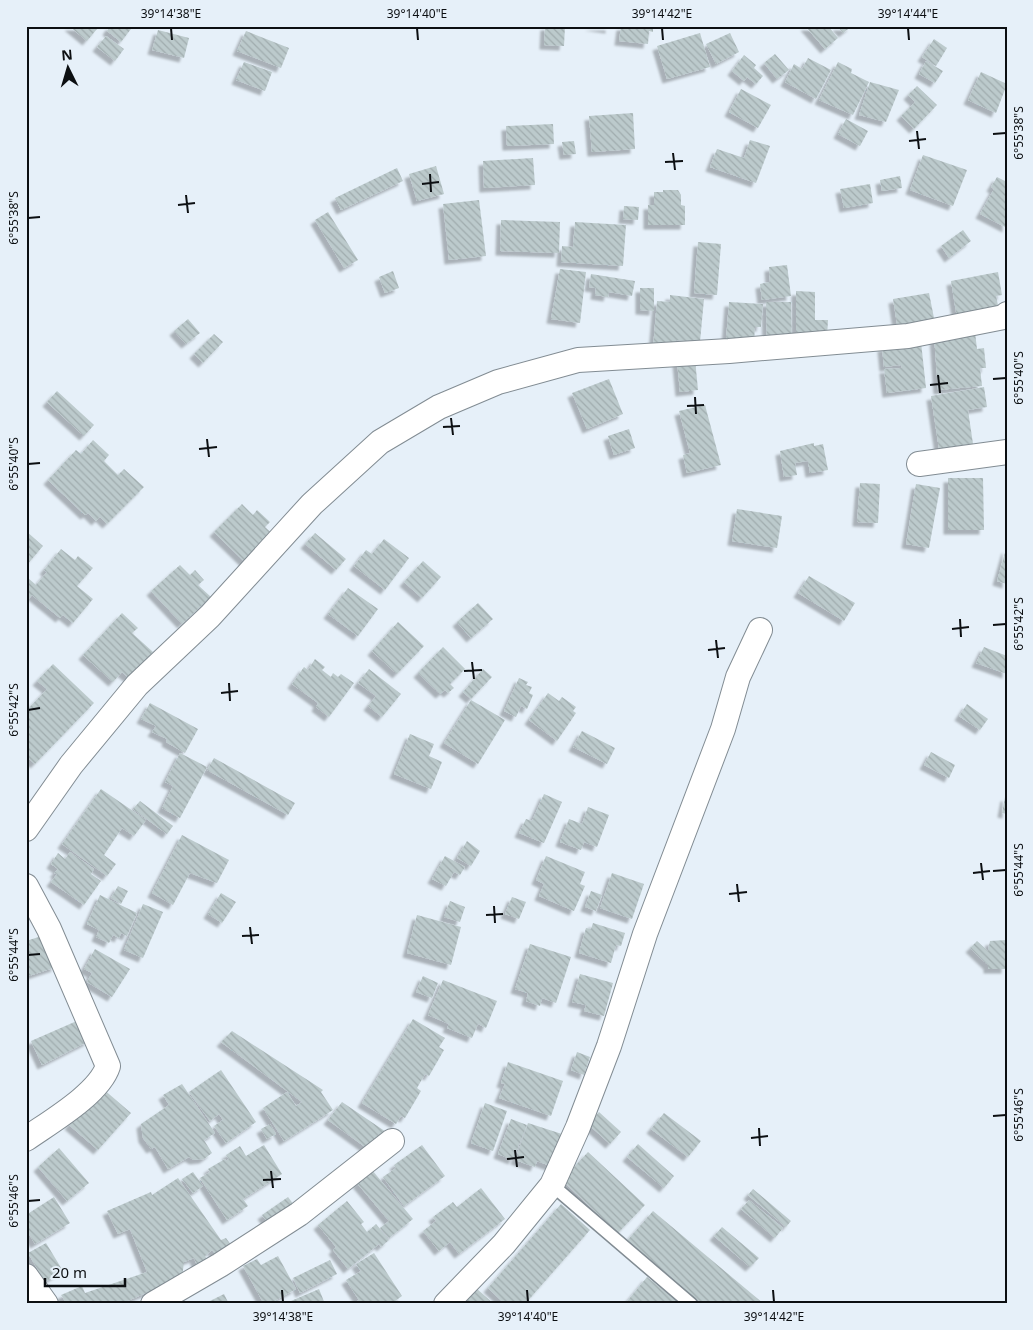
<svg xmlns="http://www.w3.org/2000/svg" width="1033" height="1330" font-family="'Noto Sans',sans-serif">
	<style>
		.building { fill: url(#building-back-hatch); filter: url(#shadow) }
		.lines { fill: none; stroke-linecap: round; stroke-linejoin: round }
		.lane-casing { stroke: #828c93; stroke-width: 15 }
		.street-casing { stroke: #828c93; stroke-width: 26 }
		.lane { stroke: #fff; stroke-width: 12 }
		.street { stroke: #fff; stroke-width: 24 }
		.ticks { fill: none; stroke: #0c0f12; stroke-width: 2 }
		.neatline { fill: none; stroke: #0c0f12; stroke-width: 2 }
		.ticks-label { font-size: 12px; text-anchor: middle; fill: #0c0f12 }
	</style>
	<defs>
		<pattern id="building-back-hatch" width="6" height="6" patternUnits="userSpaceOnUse" patternTransform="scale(1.25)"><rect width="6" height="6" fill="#bccacc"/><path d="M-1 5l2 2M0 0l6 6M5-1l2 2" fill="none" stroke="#a0acae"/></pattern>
		<filter id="shadow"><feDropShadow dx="-4.5" dy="4.5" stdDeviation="1" flood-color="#0004"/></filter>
	</defs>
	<rect width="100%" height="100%" fill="#e6f0f9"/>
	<!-- building -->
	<path class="building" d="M69,26H93L97,29L87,41Z
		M110,26H127L131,29L121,42L107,31Z
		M545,26H565L564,46L544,45Z
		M589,26H610V29Z
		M621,26H653V32L649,31L648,44L619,41Z
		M805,26H828L838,38L825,49Z
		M837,26H852L843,33Z
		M158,30L189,38L184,58L152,50Z
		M246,31L289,48L281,68L237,51Z
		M700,33L710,67L667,79L657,46Z
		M730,33L739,52L716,64L706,44Z
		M106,36L124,49L115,61L97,47Z
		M934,39L947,48L936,66L922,57Z
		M775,54L789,70L777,79L764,63Z
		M744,55L756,65L754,68L763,76L756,84L747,77L744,81L732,71Z
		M808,58L831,70L816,99L785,82L794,64L802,69Z
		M926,61L943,71L935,83L919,74Z
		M244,62L272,72L265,91L236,80Z
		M838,62L852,69L851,73L869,82L853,115L819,100Z
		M981,72L1007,84L996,113L968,100Z
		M870,82L899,90L886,122L859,115Z
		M917,86L937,105L914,129L901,116L915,102L908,95Z
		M741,89L771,105L758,128L729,112Z
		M633,113L635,149L592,152L589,116Z
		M846,119L868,131L860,146L838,134Z
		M553,124L554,144L507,146L506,126Z
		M750,140L770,146L756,183L710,167L717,149L744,158Z
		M574,141L576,154L564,155L562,142Z
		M923,155L967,170L953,206L910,190Z
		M533,158L535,185L484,188L483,161Z
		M436,166L444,194L417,201L409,174Z
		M397,168L403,181L341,210L335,198Z
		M900,176L902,188L882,191L880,180Z
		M997,177L1007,182V228L980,214L994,189L991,187Z
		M870,184L873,203L844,208L840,189Z
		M663,190H678L681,195V205L685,206V225H648V205H654V192H663Z
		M479,200L486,256L449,260L443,204Z
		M624,206L639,207L638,220L623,219Z
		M328,212L358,260L344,268L315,220Z
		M501,220L560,222L559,253L500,251Z
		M575,222L626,225L623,266L561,262L562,246L573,247Z
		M963,230L971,241L949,258L941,246Z
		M698,242L721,244L717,295L694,293Z
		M787,265L791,296L762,300L760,284L770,282L769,267Z
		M560,269L586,272L580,323L551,319Z
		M393,271L399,288L385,293L379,277Z
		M998,272L1002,295L996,296L999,310L957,318L951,281Z
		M591,274L635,281L632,296L609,292L608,297L595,295L596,288L589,287Z
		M640,288H654V311L640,310Z
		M796,291L815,292V320H828L827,337H796Z
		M929,293L935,323L898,330L893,299Z
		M670,295L704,299L700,342L676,340L675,350L653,348L657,301L670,302Z
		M729,302L763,304L761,327H755L754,342L726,340Z
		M766,302H791L792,345L767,346Z
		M188,319L200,333L186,344L174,331Z
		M975,332L977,349L984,348L986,368H980L982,386L938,390L934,335Z
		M214,334L223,342L203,363L194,354Z
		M921,342L926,388L887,393L884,369L902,368L901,365L884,367L882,347Z
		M695,359L698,390L680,392L677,361Z
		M609,379L623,414L587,429L572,393Z
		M984,387L987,407L968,410L973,444L939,449L931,396Z
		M57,391L94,425L84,436L47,402Z
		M705,405L721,465L687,473L683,455L690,453L679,411Z
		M629,429L635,448L614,455L608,436Z
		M93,440L109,455L104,461L118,475L124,469L144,487L107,524L100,517L96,521L88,513L85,515L48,480L76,450L81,454Z
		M814,443V446L823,444L828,470L810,473L808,461L795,463L797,475L784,477L780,451Z
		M948,478H983L984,530H948Z
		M860,483L880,484L878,523L857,522Z
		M916,484L940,488L929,548L906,544Z
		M242,504L253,515L257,510L270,522L265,527L279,540L251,568L214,532Z
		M737,509L782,516L777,548L732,541Z
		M26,531L43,546L26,566Z
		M315,533L346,559L336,570L305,544Z
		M384,539L409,558L385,590L354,566L366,550L372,554Z
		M61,549L75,560L78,556L93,568L77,586L93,599L73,623L63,615L60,618L32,595L28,600L26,599V581L28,578L36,585L47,572L44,570Z
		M1006,549H1007V584L997,581Z
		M423,561L441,577L422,598L404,582Z
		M180,565L190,575L195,570L204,580L198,585L211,597L182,624L151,591Z
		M809,576L855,603L844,621L798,593Z
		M348,588L378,609L358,636L328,614Z
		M478,603L493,619L471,638L457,622Z
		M122,613L138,628L132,633L153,652L129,678L122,672L113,682L83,655Z
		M398,622L424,646L397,674L372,651Z
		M443,647L465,669L450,684L454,688L448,693L445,690L440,694L418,673Z
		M984,647L1007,656V674L976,663Z
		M315,659L325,667L322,670L331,677L333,673L338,677L341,674L354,683L329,717L316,707L318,703L292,684L304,667L308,670Z
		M53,664L94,703L35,764L26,756V711L47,689L37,681Z
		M369,669L401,694L382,717L368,706L376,696L358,683Z
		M483,669L492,677L471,699L463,692Z
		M519,678L528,682L526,685L532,687L529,693L533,695L527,709L521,706L516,717L504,711Z
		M548,693L559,701L562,697L576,707L573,711L576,713L557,741L529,720Z
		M471,700L505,720L478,764L444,743Z
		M150,703L198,729L185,753L166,742L167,739L152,732L156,726L141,719Z
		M967,704L988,719L980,730L959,716Z
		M582,731L615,748L607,764L573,747Z
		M410,734L434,744L429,756L442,762L431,789L394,774Z
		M931,752L955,765L949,778L924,765Z
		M180,753L207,767L180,818L162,808L173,786L165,782Z
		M214,758L295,803L288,815L207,770Z
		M101,789L146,820L134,836L122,828L104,855L116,864L107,876L62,844Z
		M544,794L562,802L544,843L519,833L526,819L532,821Z
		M1005,797H1007V814L1002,813Z
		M140,801L173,826L167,834L133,809Z
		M588,807L609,815L597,847L584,842L581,850L560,842L569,819L582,824Z
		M182,835L229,860L217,883L190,873L173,905L152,893Z
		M467,841L480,851L471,866L457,858Z
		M70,852L94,869L91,874L101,881L84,905L51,882L57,874L54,873L58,869L51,864L58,853L65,859Z
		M445,856L465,867L460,875L454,872L446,886L432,879Z
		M546,856L585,872L580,884L585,886L574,911L539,896L544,884L536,880Z
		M612,873L644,884L632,919L600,908Z
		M118,886L128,891L121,904L111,898Z
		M591,891L602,895L596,911L585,907Z
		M221,893L236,902L222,923L208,914Z
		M100,895L137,913L127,936L121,933L119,938L113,935L109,943L96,937L99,930L87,924Z
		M512,897L526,902L519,919L505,914Z
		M450,901L465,907L460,922L444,917Z
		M143,904L163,912L143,958L124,950Z
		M417,915L461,927L451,965L407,953Z
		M593,923L625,933L621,946L616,945L611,963L579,953L586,928L591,929Z
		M45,935L56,967L26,977V941Z
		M1006,940V969H988V965L970,948L977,941L988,951L990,941Z
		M530,944L571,957L556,1003L542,998L540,1006L526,1001L528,993L515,989Z
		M95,949L130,969L112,997L87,982L92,973L84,969Z
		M580,974L613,983L604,1016L584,1011L586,1005L572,1002Z
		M423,976L438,983L432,998L416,992Z
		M443,980L497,1001L486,1028L478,1024L472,1038L447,1028L449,1024L428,1015Z
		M413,1019L445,1038L439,1047L444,1050L429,1076L425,1074L417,1088L421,1091L405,1118L401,1116L396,1124L362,1103Z
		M79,1020L89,1041L42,1065L31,1041Z
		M232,1031L323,1090L321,1092L333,1110L284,1141L263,1108L287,1092L296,1106L302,1102L221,1042Z
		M577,1052L590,1057L584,1075L571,1070Z
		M508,1062L563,1081L551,1116L499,1098L505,1084L501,1083Z
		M221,1070L256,1122L226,1143L214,1126L223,1120L219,1114L210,1121L189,1092Z
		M182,1084L215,1133L204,1140L212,1153L204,1159L194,1160L189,1157L168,1169L155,1147L151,1149L143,1138L141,1124L169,1105L163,1095Z
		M102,1088L131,1113L98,1150L69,1125Z
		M342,1102L392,1136L372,1152L328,1120Z
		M485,1103L507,1111L493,1151L471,1143Z
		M599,1112L621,1132L610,1144L588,1124Z
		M664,1113L701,1141L688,1157L651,1129Z
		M511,1119L527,1125L513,1160L498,1154Z
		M528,1123L565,1135L553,1167L537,1161L535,1167L515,1160Z
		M270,1124L276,1134L267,1139L261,1129Z
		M638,1144L674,1176L664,1188L627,1157Z
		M264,1145L282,1174L243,1199L248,1206L227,1220L200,1178L210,1172L208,1169L225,1159L226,1161L229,1159L226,1155L240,1146L246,1156Z
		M422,1145L445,1176L404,1206L383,1177L396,1168L394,1165Z
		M59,1148L89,1183L67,1201L38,1167Z
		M588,1152L645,1205L618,1233L562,1180Z
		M372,1170L413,1219L389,1238L380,1228L389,1221L357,1183Z
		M193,1172L203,1186L193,1193L182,1179Z
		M178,1178L221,1240L226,1238L234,1249L220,1259L212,1250L205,1256L210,1265L199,1270L194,1258L184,1262L182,1278L120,1304H67L61,1295L82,1286L85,1293L147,1272L130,1229L118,1234L107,1211L151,1192L152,1195Z
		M481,1188L505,1219L459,1254L450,1242L439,1251L423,1231L436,1221L433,1217L453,1202L457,1207Z
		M753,1189L791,1221L786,1227L748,1195Z
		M54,1197L70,1223L35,1244L26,1229V1215Z
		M288,1197L294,1205L268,1223L262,1215Z
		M749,1200L783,1228L775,1238L741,1209Z
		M347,1201L364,1222L361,1224L367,1232L376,1224L389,1240L381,1247L379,1244L348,1269L333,1250L336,1247L318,1225Z
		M561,1204L590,1230L525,1304H505L488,1288Z
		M653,1211L764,1304H699L626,1242Z
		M722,1227L759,1258L750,1267L714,1236Z
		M46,1243L63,1271L45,1282L28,1253Z
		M374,1253L402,1296L391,1304H352L359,1300L346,1280L361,1271L356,1264Z
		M278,1256L296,1289L269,1304H264L243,1266L257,1259L261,1265Z
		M330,1260L337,1274L300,1293L293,1278Z
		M647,1277L681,1304H625Z
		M319,1289L325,1304H284Z
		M477,1289L494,1304H464Z
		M224,1294L229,1304H204Z"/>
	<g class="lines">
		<!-- lane casing -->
		<g class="lane-casing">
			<path id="lane" d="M552,1185L691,1304"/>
		</g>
		<!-- street casing -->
		<g class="street-casing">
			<path id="street" d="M919,464L1007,452
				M26,829L71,765L137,685L210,616L312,504L380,442L439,407L498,382L578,360L729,351L908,336L1004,317L1007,314
				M26,886L49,929L108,1066C99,1094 50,1122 26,1139
				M26,1276L46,1304
				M153,1304L220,1265L299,1214L392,1141
				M446,1304L504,1244L552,1185L578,1127L609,1046L645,934L723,729L738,677L760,630"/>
		</g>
		<!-- lane -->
		<use href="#lane" class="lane"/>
		<!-- street -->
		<use href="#street" class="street"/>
	</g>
	<!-- ticks -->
	<path class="ticks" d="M171,28L172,40M417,28L418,40M662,28L663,40M908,28L909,40M917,131L919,149M993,134L1006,133M909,141L926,139M673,153L675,170M665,162L683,161M430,174L431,192M422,184L439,182M186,195L188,213M178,205L195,203M28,218L40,217M938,375L940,393M993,379L1006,378M930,385L948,383M695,397L696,414M687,406L704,405M451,418L453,435M443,427L460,426M207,439L209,457M199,449L217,447M28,464L40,463M960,619L961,637M993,625L1006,624M952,629L969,627M716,640L718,658M708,650L725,648M472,662L474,679M464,671L482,670M229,683L230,701M221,693L238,691M28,710L40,708M981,863L983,880M993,871L1006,870M973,873L990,871M737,884L739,902M729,894L747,892M494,906L495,923M486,915L503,914M250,927L252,944M242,936L259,935M28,955L40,954M993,1116L1006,1115M759,1128L760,1146M751,1138L768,1136M515,1150L517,1167M507,1159L524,1157M271,1171L273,1188M263,1180L281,1179M28,1201L40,1200M282,1290L283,1302M527,1290L528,1302M773,1290L774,1302"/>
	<!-- border -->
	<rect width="1033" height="1330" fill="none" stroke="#e6f0f9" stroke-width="55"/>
	<!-- north arrow -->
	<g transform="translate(68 68) rotate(355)" stroke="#e6f0f9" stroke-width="4" paint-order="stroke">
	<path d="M0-4L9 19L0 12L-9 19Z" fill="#0c0f12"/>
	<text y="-8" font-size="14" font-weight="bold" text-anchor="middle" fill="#0c0f12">N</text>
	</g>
	<!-- scale -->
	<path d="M45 1278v8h80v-8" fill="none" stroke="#0c0f12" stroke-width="2.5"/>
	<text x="52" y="1278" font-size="15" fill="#0c0f12" stroke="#e6f0f9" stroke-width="4" paint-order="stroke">20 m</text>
	<rect x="28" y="28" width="978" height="1274" class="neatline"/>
	<g class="ticks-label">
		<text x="171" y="18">39°14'38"E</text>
		<text x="417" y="18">39°14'40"E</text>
		<text x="662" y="18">39°14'42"E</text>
		<text x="908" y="18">39°14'44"E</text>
		<text transform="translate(1019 133) rotate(-90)" y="4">6°55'38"S</text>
		<text transform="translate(14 218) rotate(-90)" y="4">6°55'38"S</text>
		<text transform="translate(1019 378) rotate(-90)" y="4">6°55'40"S</text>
		<text transform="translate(14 464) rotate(-90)" y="4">6°55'40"S</text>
		<text transform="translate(1019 624) rotate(-90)" y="4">6°55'42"S</text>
		<text transform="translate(14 710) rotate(-90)" y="4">6°55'42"S</text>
		<text transform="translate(1019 870) rotate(-90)" y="4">6°55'44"S</text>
		<text transform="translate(14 955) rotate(-90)" y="4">6°55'44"S</text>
		<text transform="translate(1019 1115) rotate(-90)" y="4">6°55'46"S</text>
		<text transform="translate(14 1201) rotate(-90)" y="4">6°55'46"S</text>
		<text x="283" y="1321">39°14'38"E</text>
		<text x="528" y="1321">39°14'40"E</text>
		<text x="774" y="1321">39°14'42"E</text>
	</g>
</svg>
